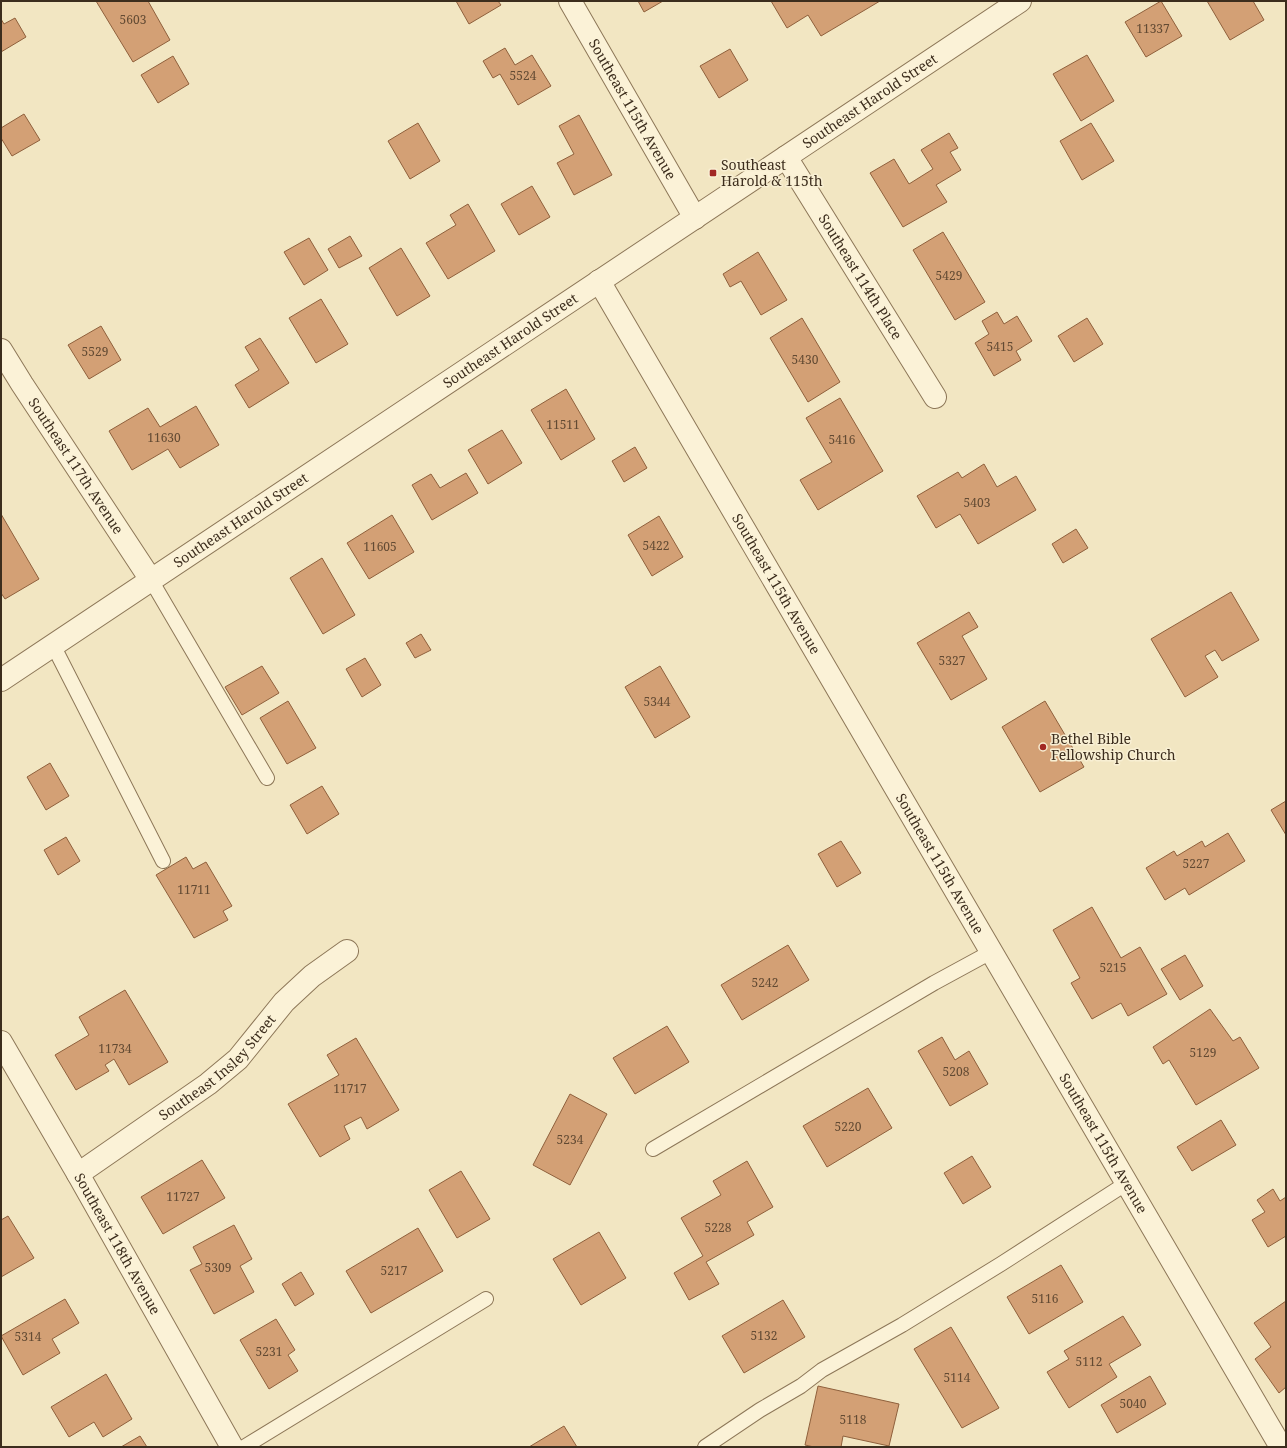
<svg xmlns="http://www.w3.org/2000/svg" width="1287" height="1448" font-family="'Noto Serif',serif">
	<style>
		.building { fill: #d3a075; stroke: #8f603c }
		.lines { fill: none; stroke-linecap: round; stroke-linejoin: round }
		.service-casing { stroke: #8d7758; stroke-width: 16 }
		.minor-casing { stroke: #8d7758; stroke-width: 24 }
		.tertiary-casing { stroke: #8d7758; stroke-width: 24 }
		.service { stroke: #fbf2d7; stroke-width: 14 }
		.minor { stroke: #fbf2d7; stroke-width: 22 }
		.tertiary { stroke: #fbf2d7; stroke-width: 22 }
		.poi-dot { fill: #a12723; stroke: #f8efd3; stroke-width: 1.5 }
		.labels { text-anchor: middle; stroke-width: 3; stroke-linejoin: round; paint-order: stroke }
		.number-label { font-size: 12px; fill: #624a33 }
		.street-label { font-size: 14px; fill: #3c2d1d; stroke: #f8efd3 }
		.poi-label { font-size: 14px; fill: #3c2d1d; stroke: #f8efd3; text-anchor: start }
	</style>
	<rect width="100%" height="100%" fill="#f2e6c2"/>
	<!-- building -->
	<path class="building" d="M96,1H148L170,40L133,62Z
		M456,1H498L501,5L469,24Z
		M638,1H663L644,12Z
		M771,1H880L821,36L808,15L787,28Z
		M1161,1L1182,36L1146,57L1125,22Z
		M1207,1H1253L1264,20L1230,40Z
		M15,18L26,37L1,52V19L4,24Z
		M505,48L515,65L532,55L551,86L518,105L500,74L493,78L483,61Z
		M730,49L748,80L719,98L700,66Z
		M1087,55L1114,101L1081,121L1053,74Z
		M173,56L189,84L158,103L141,75Z
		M24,114L40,140L12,156L1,138V128Z
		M579,115L612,175L574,195L557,163L574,154L559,126Z
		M418,123L440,161L410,179L388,141Z
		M1091,123L1114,161L1082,180L1060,141Z
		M949,133L958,148L950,152L961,170L936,185L947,202L903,227L870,173L894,159L909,184L933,169L921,150Z
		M532,186L550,217L519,235L501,204Z
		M468,204L495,251L448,279L426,243L456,225L450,215Z
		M943,232L985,302L955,320L913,250Z
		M350,236L362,256L339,268L328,249Z
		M309,238L328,270L304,285L284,252Z
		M401,248L430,296L397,316L369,268Z
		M758,252L787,300L761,315L741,281L730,287L723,274Z
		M321,299L348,344L316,363L289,318Z
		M997,312L1004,324L1017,316L1032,341L1016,351L1021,360L994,376L975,343L989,334L982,321Z
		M802,318L840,382L808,402L770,338Z
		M1087,318L1103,344L1074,362L1058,336Z
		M101,326L121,360L89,379L68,345Z
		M260,338L289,383L249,408L235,385L259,370L245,347Z
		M566,389L595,439L561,460L531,410Z
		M840,398L883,471L818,510L800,480L832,462L806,418Z
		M196,406L219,445L180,468L168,449L132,470L109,431L148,408L160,427Z
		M502,430L522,463L488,484L468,450Z
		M635,447L647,468L624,482L612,461Z
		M984,464L997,487L1016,476L1036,510L978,544L960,514L936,528L917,496L958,472L962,478Z
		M466,473L478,493L432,520L412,485L431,474L440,488Z
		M1,514L39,579L5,599L1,593Z
		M392,515L414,552L369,579L347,543Z
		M659,516L683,557L652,576L628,535Z
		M1076,529L1088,548L1063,563L1052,544Z
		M322,558L355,615L323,634L290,578Z
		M1231,592L1259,640L1222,661L1215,650L1205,656L1218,677L1185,697L1151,639Z
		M969,612L978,627L962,636L987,679L951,700L917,643Z
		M421,634L431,650L415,658L406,643Z
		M365,658L381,685L362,697L346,669Z
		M262,666L279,693L242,715L225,687Z
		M660,666L690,717L655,738L625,687Z
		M288,701L316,748L287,764L260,718Z
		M1045,701L1084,767L1040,792L1002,727Z
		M50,763L69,796L46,810L27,777Z
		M322,786L339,814L307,834L290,805Z
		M1286,801V835L1271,810Z
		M1228,833L1245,861L1189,895L1185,888L1165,900L1146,868L1174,851L1177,856L1202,841L1205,847Z
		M66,837L80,861L58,875L44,850Z
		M841,841L861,873L837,887L818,854Z
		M186,857L193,869L206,862L232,906L223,911L228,920L194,938L156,875Z
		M1092,907L1121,958L1140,947L1167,994L1128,1016L1121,1003L1092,1019L1071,983L1080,978L1053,930Z
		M788,945L809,980L742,1020L721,985Z
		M1185,955L1203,986L1180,1000L1161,969Z
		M125,990L168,1062L129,1085L114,1059L105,1065L109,1071L76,1090L55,1055L89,1035L79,1017Z
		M1210,1009L1233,1041L1240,1037L1259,1068L1196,1105L1169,1060L1163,1064L1153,1047Z
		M667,1026L689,1062L635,1094L613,1058Z
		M942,1037L955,1060L969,1051L988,1084L950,1106L918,1051Z
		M356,1038L399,1110L367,1129L361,1117L344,1126L350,1139L320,1157L288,1104L339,1075L327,1055Z
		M868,1088L892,1128L827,1167L803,1126Z
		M570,1094L607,1114L570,1185L533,1165Z
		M1221,1120L1236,1145L1192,1171L1177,1147Z
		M972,1156L991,1187L963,1204L944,1173Z
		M202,1160L225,1198L163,1234L141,1197Z
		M747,1161L773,1207L747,1222L754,1235L706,1262L719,1284L689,1300L674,1273L703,1256L681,1218L721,1195L713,1181Z
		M461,1171L490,1219L457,1238L429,1190Z
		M1273,1189L1280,1201L1286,1197V1236L1268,1247L1252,1220L1265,1212L1257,1200Z
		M8,1216L34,1258L1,1277V1220Z
		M234,1225L252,1259L240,1266L254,1292L214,1314L190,1270L202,1264L193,1247Z
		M418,1228L443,1271L371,1313L346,1271Z
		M599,1232L626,1278L581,1305L553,1259Z
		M1061,1265L1083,1302L1029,1334L1007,1297Z
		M301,1272L314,1294L295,1306L282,1284Z
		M65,1299L79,1323L52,1339L60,1353L23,1375L1,1336Z
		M783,1300L805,1337L744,1373L722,1336Z
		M1286,1301V1387L1279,1393L1255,1359L1271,1347L1254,1323Z
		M1123,1316L1141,1345L1109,1364L1117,1377L1069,1408L1047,1372L1069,1359L1064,1351Z
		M276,1319L295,1350L288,1355L298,1371L269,1389L240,1340Z
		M951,1327L999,1408L962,1428L914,1349Z
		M106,1374L132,1419L103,1437L94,1422L69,1437L51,1407Z
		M1150,1376L1166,1404L1117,1433L1101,1405Z
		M818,1386L899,1404L889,1446L843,1436L841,1447H814L805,1445Z
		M564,1426L577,1447H529Z
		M140,1436L147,1447H121Z"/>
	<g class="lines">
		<!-- service casing -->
		<g class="service-casing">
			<path id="service" d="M151,580L267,778
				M53,645L163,861
				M653,1149L934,983L991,952
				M244,1447L486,1299
				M705,1447L760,1410L801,1386L822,1370L902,1325L1001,1264L1127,1183"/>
		</g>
		<!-- minor casing -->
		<g class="minor-casing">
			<g id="minor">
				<path id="s1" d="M570,1L695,218"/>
				<path id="s2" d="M786,157L935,397"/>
				<path id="s3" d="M599,281L1281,1447"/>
				<path id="s4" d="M1,350L22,384L151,580"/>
				<path id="s5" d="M1,1042L78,1174L232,1447"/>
				<path id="s6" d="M78,1174L208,1084L238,1059L284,1002L312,976L347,951"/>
			</g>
		</g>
		<!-- tertiary casing -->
		<g class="tertiary-casing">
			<g id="tertiary">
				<path id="s7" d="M1,680L1020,1"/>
			</g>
		</g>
		<!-- service -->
		<use href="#service" class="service"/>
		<!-- minor -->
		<use href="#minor" class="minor"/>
		<!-- tertiary -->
		<use href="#tertiary" class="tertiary"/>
	</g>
	<!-- markers -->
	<g class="poi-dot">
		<rect x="709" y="169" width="8" height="8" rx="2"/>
		<circle cx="1043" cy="747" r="4"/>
	</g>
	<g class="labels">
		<!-- number labels -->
		<g class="number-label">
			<text x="133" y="24">5603</text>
			<text x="1153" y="33">11337</text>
			<text x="523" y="80">5524</text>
			<text x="949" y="280">5429</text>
			<text x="1000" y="351">5415</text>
			<text x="95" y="356">5529</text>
			<text x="805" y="364">5430</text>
			<text x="563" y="429">11511</text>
			<text x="164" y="442">11630</text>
			<text x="842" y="444">5416</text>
			<text x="977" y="507">5403</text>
			<text x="656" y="550">5422</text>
			<text x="380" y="551">11605</text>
			<text x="952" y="665">5327</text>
			<text x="657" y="706">5344</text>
			<text x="1196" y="868">5227</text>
			<text x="194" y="894">11711</text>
			<text x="1113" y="972">5215</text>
			<text x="765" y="987">5242</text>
			<text x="115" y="1053">11734</text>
			<text x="1203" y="1057">5129</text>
			<text x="956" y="1076">5208</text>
			<text x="350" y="1093">11717</text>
			<text x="848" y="1131">5220</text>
			<text x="570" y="1144">5234</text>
			<text x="183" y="1201">11727</text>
			<text x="718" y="1232">5228</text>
			<text x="218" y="1272">5309</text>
			<text x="394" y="1275">5217</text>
			<text x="1045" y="1303">5116</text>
			<text x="764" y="1340">5132</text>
			<text x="28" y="1341">5314</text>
			<text x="269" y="1356">5231</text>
			<text x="1089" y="1366">5112</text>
			<text x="957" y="1382">5114</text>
			<text x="1133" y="1408">5040</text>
			<text x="853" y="1424">5118</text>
		</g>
		<!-- street labels -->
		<g class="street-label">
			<text dy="5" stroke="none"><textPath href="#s7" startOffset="1044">Southeast Harold Street</textPath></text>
			<text dy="5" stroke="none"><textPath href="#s1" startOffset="125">Southeast 115th Avenue</textPath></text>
			<text dy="5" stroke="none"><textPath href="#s2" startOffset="141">Southeast 114th Place</textPath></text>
			<text dy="5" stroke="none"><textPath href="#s7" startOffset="612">Southeast Harold Street</textPath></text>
			<text dy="5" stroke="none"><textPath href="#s4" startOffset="138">Southeast 117th Avenue</textPath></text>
			<text dy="5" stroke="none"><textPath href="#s7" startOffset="288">Southeast Harold Street</textPath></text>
			<text dy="5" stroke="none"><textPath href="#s3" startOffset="351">Southeast 115th Avenue</textPath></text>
			<text dy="5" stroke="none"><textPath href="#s3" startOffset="675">Southeast 115th Avenue</textPath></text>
			<text dy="5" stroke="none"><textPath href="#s6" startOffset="176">Southeast Insley Street</textPath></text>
			<text dy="5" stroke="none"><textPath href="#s3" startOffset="999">Southeast 115th Avenue</textPath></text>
			<text dy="5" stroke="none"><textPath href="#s5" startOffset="233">Southeast 118th Avenue</textPath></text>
		</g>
		<!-- poi labels -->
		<g class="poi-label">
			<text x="721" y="170">Southeast<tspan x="721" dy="16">Harold &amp; 115th</tspan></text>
			<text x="1051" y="744">Bethel Bible<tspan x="1051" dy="16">Fellowship Church</tspan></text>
		</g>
	</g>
	<!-- border -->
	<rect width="1287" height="1448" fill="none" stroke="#3c2d1d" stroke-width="4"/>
</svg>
